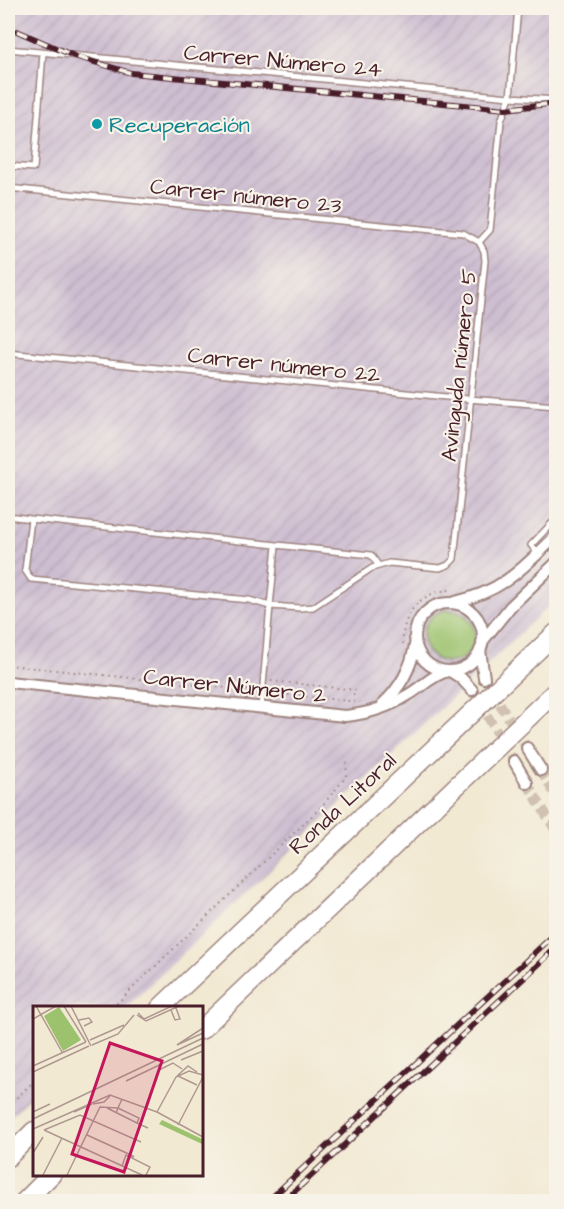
<svg xmlns="http://www.w3.org/2000/svg" width="564" height="1209" font-family="'Architects Daughter',sans-serif">
	<style>
		.industrial { fill: url(#industrial-furrows) }
		.grass { fill: #9cc26d; stroke: #73704c; stroke-width: 1.5 }
		.lines { fill: none; stroke-linecap: round; stroke-linejoin: round }
		.street-tunnel { stroke: #d0c1b1; stroke-width: 10; stroke-dasharray: 10 5; stroke-linecap: butt }
		.lane-casing { stroke: #9e847f; stroke-width: 8 }
		.street-casing { stroke: #9e847f; stroke-width: 14 }
		.highway-casing { stroke: #9e847f; stroke-width: 21 }
		.path { stroke: #9e847f; stroke-width: 2; stroke-dasharray: 1.5 4.5; stroke-linecap: butt }
		.lane { stroke: #fff; stroke-width: 5 }
		.street { stroke: #fff; stroke-width: 10 }
		.highway { stroke: #fff; stroke-width: 18 }
		.rail-casing { stroke: #4a1f2b; stroke-width: 6 }
		.rail { stroke: #f7f3e8; stroke-width: 4; stroke-dasharray: 11; stroke-linecap: butt }
		.culture-dot { fill: #0f9aa8; stroke: #f7f3e8; stroke-width: 2 }
		.labels { text-anchor: middle; stroke-width: 4.5; stroke-linejoin: round; paint-order: stroke }
		.street-label { font-size: 22px; fill: #4a1f2b; stroke: #f7f3e8 }
		.culture-label { font-size: 22px; fill: #0d838f; stroke: #f7f3e8; text-anchor: start }
		.inset-road { fill: none; stroke: #af9890; stroke-width: 1.5 }
		.view { fill: #c2185b; fill-opacity: 0.15; stroke: #c2185b; stroke-width: 3 }
		.inset-edge { fill: none; stroke: #4a1f2b; stroke-width: 3 }
	</style>
	<defs>
		<pattern id="industrial-furrows" width="10" height="10" patternUnits="userSpaceOnUse" patternTransform="scale(1.5)"><rect width="10" height="10" fill="#cebed1"/><path d="M-1 1l2-2M0 10L10 0M9 11l2-2" fill="none" stroke="#b2a3b4"/></pattern>
	</defs>
	<rect width="100%" height="100%" fill="#f7f3e8"/>
	<filter id="ink" filterUnits="userSpaceOnUse"><feTurbulence type="fractalNoise" baseFrequency=".0167" numOctaves="2"/><feDisplacementMap in="SourceGraphic" scale="12" xChannelSelector="R" yChannelSelector="G"/><feConvolveMatrix kernelMatrix="1 2 1 2 8 2 1 2 1" color-interpolation-filters="sRGB"/></filter>
	<filter id="wash" filterUnits="userSpaceOnUse"><feTurbulence type="fractalNoise" baseFrequency=".008" numOctaves="4" result="noise"/><feDisplacementMap in="SourceGraphic" scale="24" xChannelSelector="R" yChannelSelector="G"/><feGaussianBlur stdDeviation="1.35" result="paint"/><feColorMatrix in="noise" values="0 0 0 0 0 0 0 0 0 0 0 0 0 0 0 0 0 1.4 0 .05"/><feComposite in="paint" operator="in"/></filter>
	<g filter="url(#wash)">
		<rect width="100%" height="100%" fill="#f2e9d3"/>
		<!-- industrial -->
		<path class="industrial" d="M8,8H556V599L125,1008H34V1093L8,1119Z"/>
		<!-- grass -->
		<path class="grass" d="M423 636a26 26 0 1 1 52 0a26 26 0 1 1-52 0Z"/>
	</g>
	<g filter="url(#ink)">
		<g class="lines">
			<!-- street-tunnel -->
			<path class="street-tunnel" d="M484,678L527,748
				M472,690L514,761
				M541,770L556,796
				M527,783L556,831"/>
			<!-- lane casing -->
			<g class="lane-casing">
				<path id="lane" d="M8,49L510,97L556,100
					M8,166L34,168L43,53
					M8,188L463,233L479,242
					M8,353L456,398L556,406
					M8,516L31,519L25,570L31,579L249,600L270,606L276,546
					M31,519L371,555L378,565
					M538,554L531,545L556,519
					M261,708L270,606L300,608L313,607L372,568L389,563L440,568L448,565L454,559L485,261L484,251L479,242L490,230L501,121L510,97L518,8"/>
			</g>
			<!-- street casing -->
			<g class="street-casing">
				<path id="street" d="M455,602C503,591 522,569 556,536
					M415 637a34 34 0 1 1 68 0a34 34 0 1 1-68 0Z
					M482,642L510,607L556,563
					M480,650L484,678
					M450,671L461,678L472,690
					M8,682L345,716C367,714 389,707 408,695C422,687 432,675 448,671
					M383,704C400,688 411,669 415,645
					M527,748L541,770
					M514,761L527,783"/>
			</g>
			<!-- highway casing -->
			<g class="highway-casing">
				<path id="highway" d="M160,1008L556,633
					M201,1030L556,691
					M8,1157L34,1131
					M24,1202L52,1174"/>
			</g>
			<!-- path -->
			<path class="path" d="M403,644C401,613 422,590 453,590
				M8,665L255,691
				M271,681L357,690
				M270,693L360,702
				M353,694L357,695
				M112,1008L321,807L346,777L347,761
				M8,1106L34,1081"/>
			<!-- lane -->
			<use href="#lane" class="lane"/>
			<!-- street -->
			<use href="#street" class="street"/>
			<!-- highway -->
			<use href="#highway" class="highway"/>
			<!-- rail casing -->
			<g class="rail-casing">
				<path id="rail" d="M17,31L74,56L131,73L506,109L556,103
					M267,1202L556,933
					M283,1202L556,948"/>
			</g>
			<!-- rail -->
			<use href="#rail" class="rail"/>
		</g>
	</g>
	<!-- markers -->
	<circle class="culture-dot" cx="97" cy="124" r="6"/>
	<g class="labels">
		<!-- street labels -->
		<g class="street-label">
			<text transform="translate(283 60) rotate(5)" y="8">Carrer Número 24</text>
			<text transform="translate(246 195) rotate(6)" y="8">Carrer número 23</text>
			<text transform="translate(284 364) rotate(6)" y="8">Carrer número 22</text>
			<text transform="translate(458 365) rotate(-84)" y="8">Avinguda número 5</text>
			<text transform="translate(235 685) rotate(6)" y="8">Carrer Número 2</text>
			<text transform="translate(342 803) rotate(-43)" y="8">Ronda Litoral</text>
		</g>
		<!-- culture labels -->
		<g class="culture-label">
			<text x="109" y="132">Recuperación</text>
		</g>
	</g>
	<!-- overview -->
	<g transform="translate(33 1006)">
		<rect width="170" height="170" fill="#f2e9d3"/>
		<path d="M26,1L48,34L30,45L11,10ZM129,114L169,133V138L126,118Z" fill="#9cc26d"/>
		<path class="inset-road" d="M3,0L29,46M31,0L53,36M38,0L58,40M138,4L142,14L147,13L143,2M105,7L111,13L139,0M104,9L113,15L146,0M0,13L23,0M46,14L56,12L59,16L51,20M57,34L91,19M59,39L85,28L101,9M144,39L170,27M144,39L170,22M148,54L170,45M0,60L53,36M126,64L140,57L149,63M0,66L56,40M144,70L155,60L164,66M145,70L164,79M93,75L170,38M60,98L71,96L77,90M74,102L104,117M0,106L17,98M41,106L59,98M124,106L143,71L156,65L170,69M124,106L170,131M83,107L85,102L106,112L104,117L115,122M0,113L170,32M145,119L170,71M0,123L77,89L124,106M11,124L109,169M11,124L47,109L108,136M54,129L100,150L101,151L98,150M0,147L10,131M89,160L93,149L117,161L113,169M10,169L29,132M34,169L67,101L85,102L89,93"/>
		<path class="view" d="M77,37L129,55L91,166L39,148Z"/>
		<rect width="170" height="170" class="inset-edge"/>
	</g>
	<!-- margin -->
	<rect width="564" height="1209" fill="none" stroke="#f7f3e8" stroke-width="30"/>
</svg>
